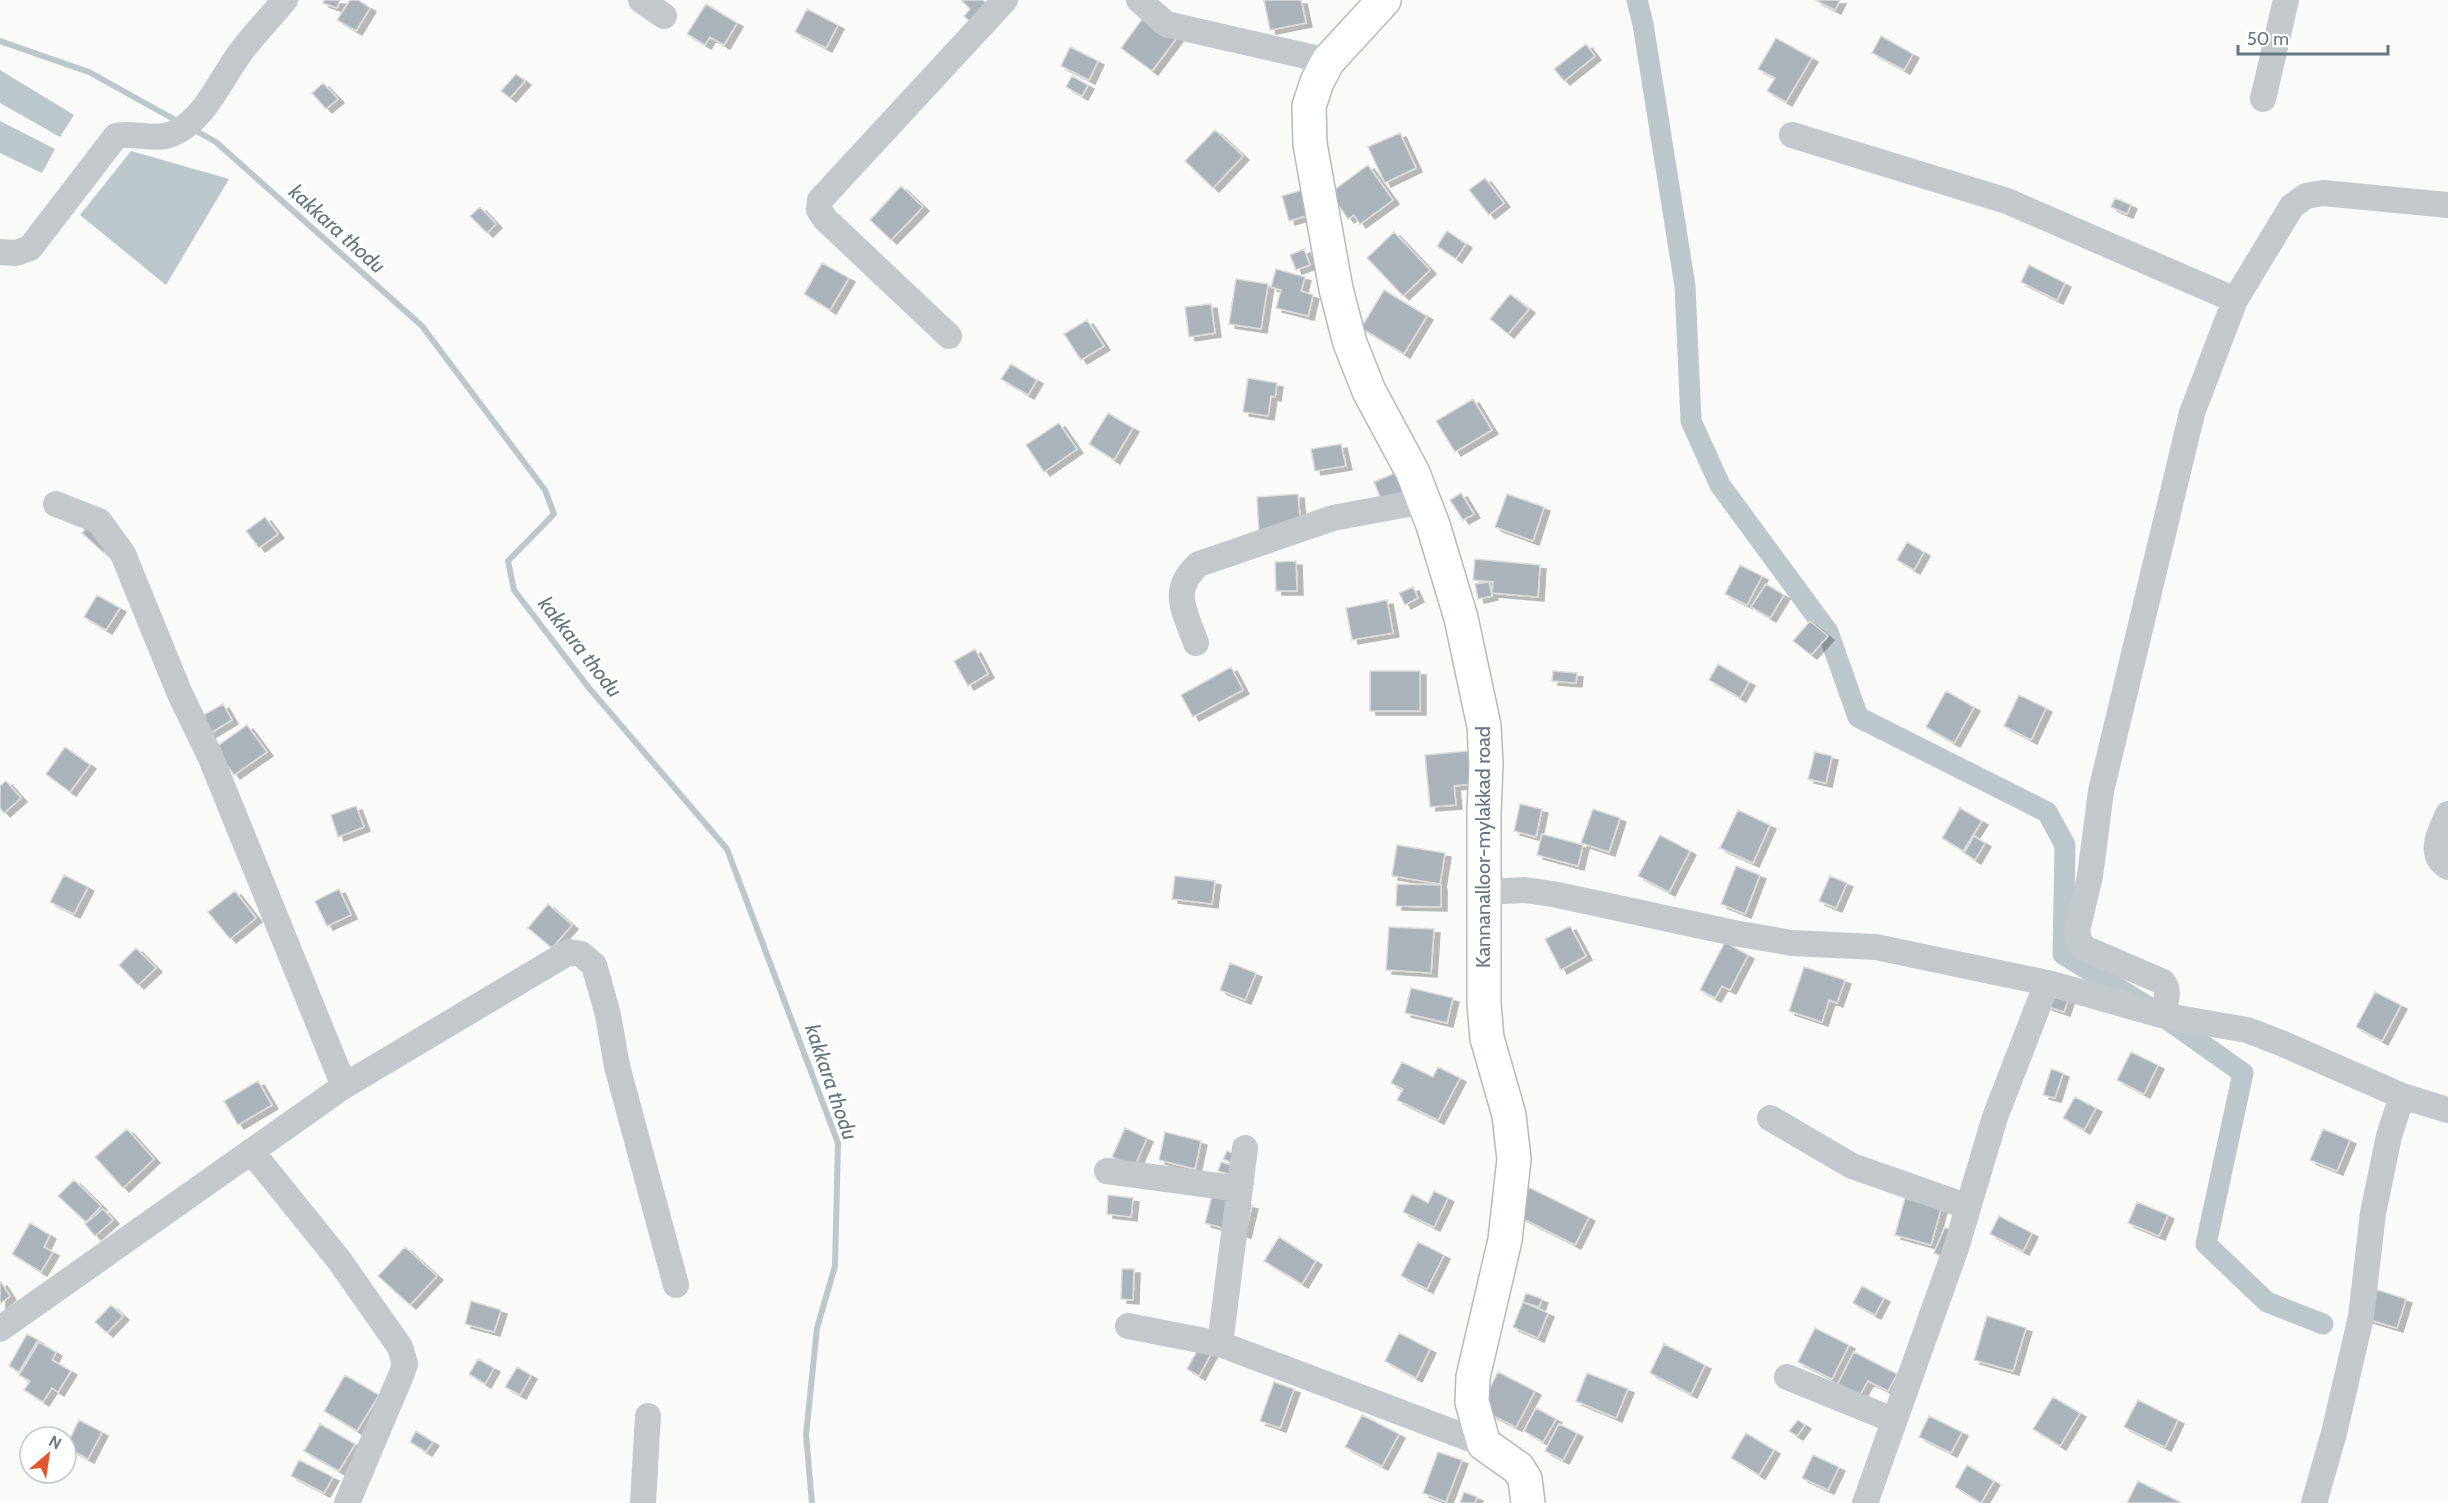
<svg xmlns="http://www.w3.org/2000/svg" width="2448" height="1503" font-family="Cabin,sans-serif">
	<style>
		.water { fill: #bbc7cb }
		.lines { fill: none; stroke-linecap: round; stroke-linejoin: round }
		.stream { stroke: #bbc7cb; stroke-width: 6 }
		.canal { stroke: #bbc7cb; stroke-width: 21 }
		.building { fill: #aab3b9; stroke: #dcdcda; stroke-width: 1.5; filter: url(#shadow) }
		.major-casing { stroke: #b5babe; stroke-width: 36 }
		.minor { stroke: #c3c8cc; stroke-width: 26 }
		.major { stroke: #fff; stroke-width: 33 }
		.labels { text-anchor: middle; stroke-width: 6; stroke-linejoin: round; paint-order: stroke }
		.street-label { font-size: 20px; fill: #657683; stroke: #fff }
		.water-label { font-size: 21px; font-style: italic; fill: #60757c; stroke: #fff }
	</style>
	<defs>
		<filter id="shadow"><feDropShadow dx="6" dy="4" stdDeviation="0" flood-color="#0004"/></filter>
	</defs>
	<rect width="100%" height="100%" fill="#fafaf8"/>
	<!-- water -->
	<path class="water" d="M0,70L74,115L60,137L0,103Z
		M0,121L55,149L42,173L0,153Z
		M131,151L229,179L166,285L80,215Z"/>
	<g class="lines">
		<!-- stream -->
		<path class="stream" d="M0,41L89,72L179,122
			M191,128L216,142L422,326L545,490L554,514L508,561L514,590L589,688L727,849L838,1143L835,1266L817,1328L806,1435L812,1503"/>
		<!-- canal -->
		<path class="canal" d="M1637,0L1643,24L1685,286L1691,421L1720,485L1828,632L1858,717L2047,812L2065,845L2063,954L2161,1015L2243,1073L2206,1244L2267,1302L2323,1324"/>
	</g>
	<!-- building -->
	<path class="building" d="M324,0H340L337,8L323,3Z
		M350,0H358L370,8L356,31L337,20Z
		M961,0H983L997,14L980,31L964,16L970,9Z
		M1264,0H1301L1306,23L1270,30Z
		M1815,0H1840L1835,10Z
		M706,4L737,23L724,45L710,37L705,45L687,34Z
		M807,9L838,25L826,48L795,32Z
		M1148,11L1179,35L1152,71L1121,48Z
		M1881,36L1913,54L1904,70L1872,53Z
		M1776,38L1812,58L1786,102L1767,91L1775,78L1758,69Z
		M1586,44L1595,56L1564,81L1554,69Z
		M1070,47L1098,61L1089,80L1061,66Z
		M516,74L525,81L510,98L501,91Z
		M1072,76L1088,85L1082,96L1066,87Z
		M323,83L338,99L326,109L312,93Z
		M1215,130L1243,156L1213,188L1185,161Z
		M1400,133L1416,168L1385,183L1368,147Z
		M1368,165L1393,200L1360,224L1354,215L1348,219L1330,193Z
		M1485,178L1504,203L1489,215L1469,190Z
		M901,186L923,207L891,240L870,220Z
		M1302,190L1309,215L1289,221L1282,196Z
		M2115,198L2131,205L2127,214L2111,207Z
		M480,207L496,224L487,233L470,216Z
		M1447,231L1466,244L1456,259L1437,246Z
		M1394,232L1430,270L1403,296L1367,258Z
		M1304,249L1310,265L1296,270L1290,255Z
		M822,263L849,278L830,310L804,294Z
		M2029,265L2065,283L2057,300L2021,282Z
		M1276,269L1305,277L1301,291L1313,295L1308,316L1276,308L1281,290L1271,287Z
		M1236,279L1268,284L1261,329L1229,324Z
		M1384,290L1427,316L1404,354L1361,328Z
		M1510,294L1529,309L1508,334L1490,319Z
		M1211,304L1215,333L1189,337L1185,307Z
		M1087,320L1104,346L1081,360L1064,334Z
		M1011,364L1037,380L1028,395L1001,379Z
		M1248,378L1277,383L1275,397L1271,396L1268,416L1243,412Z
		M1473,399L1492,430L1455,452L1436,421Z
		M1108,413L1133,428L1114,460L1089,444Z
		M1059,423L1077,449L1044,472L1026,445Z
		M1341,444L1346,466L1315,471L1311,449Z
		M1397,472L1406,494L1383,504L1374,482Z
		M1461,493L1474,514L1463,520L1450,500Z
		M1298,494L1301,530L1259,533L1257,497Z
		M1507,494L1544,507L1533,541L1495,527Z
		M265,517L278,534L259,548L246,531Z
		M92,522L113,542L104,553L82,533Z
		M1907,542L1924,552L1914,570L1897,560Z
		M1475,559L1540,565L1538,597L1492,593L1493,582L1473,580Z
		M1296,561L1297,591H1276L1275,562Z
		M1740,565L1762,576L1747,605L1725,594Z
		M1489,582L1492,596L1478,599L1475,584Z
		M1766,584L1784,595L1770,618L1751,607Z
		M1413,587L1418,598L1405,605L1399,593Z
		M97,595L120,608L106,630L84,617Z
		M1387,600L1393,633L1352,640L1346,608Z
		M1810,621L1828,636L1811,655L1793,641Z
		M975,649L988,674L968,686L954,661Z
		M1718,664L1749,682L1740,698L1709,680Z
		M1231,667L1243,690L1193,717L1181,695Z
		M1370,671H1420V711H1370Z
		M1553,671L1577,673L1576,683L1552,681Z
		M1946,691L1974,707L1954,743L1926,727Z
		M2019,695L2046,708L2031,740L2004,726Z
		M223,704L232,720L209,734L200,717Z
		M247,725L267,752L234,775L215,748Z
		M65,747L90,765L70,792L46,774Z
		M1468,751L1471,784L1454,786L1456,805L1430,807L1425,755Z
		M1815,752L1832,756L1826,783L1808,779Z
		M6,781L21,798L4,813L0,808V786Z
		M1520,804L1542,809L1536,837L1514,831Z
		M356,806L364,827L338,837L331,815Z
		M1960,808L1982,821L1963,851L1942,838Z
		M1593,809L1620,818L1609,852L1581,843Z
		M1738,810L1770,825L1753,863L1720,848Z
		M1542,834L1583,845L1578,866L1537,855Z
		M1660,835L1690,851L1669,892L1638,876Z
		M1974,836L1985,843L1975,860L1964,853Z
		M1397,845L1445,853L1440,884L1392,876Z
		M1736,866L1760,875L1745,914L1721,904Z
		M64,875L88,887L74,914L50,902Z
		M1175,876L1215,881L1212,904L1172,899Z
		M1830,876L1847,883L1836,908L1819,901Z
		M1397,884L1441,885V907L1396,906Z
		M339,889L351,915L327,926L315,901Z
		M235,891L256,918L230,939L208,912Z
		M548,904L572,925L552,948L528,928Z
		M1570,926L1586,956L1561,970L1545,939Z
		M1389,927L1434,929L1431,973L1386,970Z
		M1725,942L1748,955L1730,990L1722,986L1715,998L1700,990Z
		M136,948L156,968L138,985L119,965Z
		M1230,963L1256,973L1245,1000L1220,990Z
		M1804,967L1845,980L1837,1003L1829,1000L1822,1022L1789,1011Z
		M1411,988L1453,998L1447,1023L1405,1013Z
		M2375,992L2401,1005L2382,1041L2356,1027Z
		M2049,994L2068,1000L2064,1012L2046,1006Z
		M2131,1052L2158,1065L2144,1094L2117,1080Z
		M1402,1062L1433,1077L1438,1067L1460,1078L1438,1120L1397,1100L1403,1089L1391,1083Z
		M2051,1069L2063,1073L2055,1098L2043,1095Z
		M258,1081L272,1105L238,1125L224,1101Z
		M2075,1097L2096,1108L2084,1130L2063,1118Z
		M1125,1128L1147,1138L1134,1168L1112,1157Z
		M127,1129L154,1159L123,1188L95,1157Z
		M2323,1129L2350,1140L2337,1171L2310,1160Z
		M1165,1132L1201,1141L1195,1169L1159,1160Z
		M1227,1151L1240,1156L1237,1165L1223,1159Z
		M1221,1162L1238,1167L1247,1180L1218,1171Z
		M74,1180L101,1206L86,1222L58,1196Z
		M1528,1187L1589,1217L1575,1245L1514,1214Z
		M1434,1191L1448,1198L1434,1227L1403,1212L1412,1194L1428,1203Z
		M1213,1192L1219,1197L1252,1205L1245,1234L1205,1223Z
		M1108,1195L1133,1198L1131,1217L1107,1214Z
		M1905,1198L1941,1209L1931,1245L1895,1235Z
		M2137,1202L2168,1215L2159,1236L2128,1223Z
		M103,1209L113,1220L95,1236L85,1224Z
		M1999,1216L2032,1233L2023,1251L1990,1234Z
		M30,1223L50,1235L44,1247L53,1252L41,1272L12,1254Z
		M1945,1227L1955,1232L1943,1257L1934,1253Z
		M1279,1237L1316,1261L1302,1284L1264,1261Z
		M1418,1242L1444,1255L1427,1289L1401,1276Z
		M405,1247L437,1276L410,1305L378,1276Z
		M1122,1269H1134L1133,1300L1121,1299Z
		M1,1282L10,1296L0,1304V1283Z
		M1862,1286L1884,1298L1875,1315L1853,1303Z
		M2368,1287L2406,1299L2397,1328L2360,1317Z
		M1526,1293L1542,1299L1539,1307L1523,1302Z
		M471,1301L501,1310L494,1332L465,1324Z
		M1523,1302L1548,1313L1538,1338L1513,1327Z
		M111,1305L123,1316L107,1333L95,1322Z
		M1987,1316L2026,1328L2013,1371L1974,1360Z
		M1815,1328L1849,1345L1832,1379L1798,1362Z
		M1399,1333L1430,1349L1416,1378L1385,1361Z
		M27,1334L38,1340L19,1372L9,1366Z
		M39,1342L56,1352L52,1360L71,1371L58,1392L52,1388L43,1402L24,1390L30,1381L19,1375Z
		M1201,1344L1213,1350L1199,1376L1187,1369Z
		M1664,1344L1705,1365L1691,1394L1650,1373Z
		M1854,1352L1897,1374L1888,1391L1868,1381L1860,1395L1838,1384Z
		M478,1359L494,1368L485,1384L469,1374Z
		M517,1367L531,1375L520,1395L505,1387Z
		M1498,1372L1535,1391L1516,1427L1479,1409Z
		M1587,1373L1628,1389L1616,1418L1576,1401Z
		M345,1375L379,1395L357,1431L324,1411Z
		M1274,1382L1294,1389L1280,1428L1260,1421Z
		M2053,1397L2080,1413L2060,1446L2033,1429Z
		M2138,1400L2178,1420L2165,1447L2124,1427Z
		M1536,1408L1556,1419L1543,1442L1524,1431Z
		M1362,1415L1399,1434L1382,1466L1345,1447Z
		M1929,1416L1962,1432L1951,1453L1919,1437Z
		M79,1420L102,1432L88,1459L66,1447Z
		M1798,1420L1805,1425L1797,1436L1789,1431Z
		M320,1424L355,1444L339,1471L304,1451Z
		M1559,1424L1577,1433L1563,1460L1545,1451Z
		M416,1431L433,1442L426,1452L410,1442Z
		M1746,1433L1774,1450L1759,1475L1731,1458Z
		M1438,1452L1462,1460L1446,1502L1423,1493Z
		M1813,1455L1839,1467L1828,1490L1802,1478Z
		M299,1460L333,1477L324,1493L291,1476Z
		M1967,1465L1994,1481L1981,1503L1955,1487Z
		M2138,1481L2180,1502V1503H2127Z
		M1464,1492L1477,1497L1475,1503H1460Z"/>
	<g class="lines">
		<!-- major casing -->
		<g class="major-casing">
			<path id="major" d="M1384,0L1328,61L1317,82L1309,106L1310,144L1336,289L1350,343L1369,391L1413,473L1433,525L1461,618L1484,726L1486,764L1484,813V1004L1487,1038L1509,1115L1514,1159L1505,1240L1473,1377L1472,1402L1484,1444L1518,1468L1525,1479L1528,1503"/>
		</g>
		<!-- minor -->
		<path class="minor" d="M641,0L664,16
			M1139,0L1166,24L1328,61
			M2263,99L2286,0
			M1792,135L2007,201L2235,300
			M0,252L16,253L30,248L116,136C134,132 155,141 172,134C205,120 220,80 240,53C253,35 270,18 285,0
			M949,336L825,219L819,210L820,200L1005,0
			M56,504L99,521L123,554L180,694L210,756L344,1086
			M1196,643C1185,611 1169,590 1199,564L1333,518L1424,501
			M2448,814C2440,832 2427,854 2448,867
			M1484,892L1525,890L1553,894L1734,933L1792,943L1876,947L2052,984L2161,1015L2247,1030L2281,1043L2402,1096L2448,1110
			M2161,1015C2165,1004 2171,992 2163,982L2084,948L2079,940L2077,931L2090,876L2101,791L2192,413L2235,300L2292,206L2306,196L2323,193L2448,205
			M1770,1118L1852,1166L1966,1206
			M251,1151L339,1260L400,1347L405,1364L402,1373L347,1503
			M1107,1171L1240,1189
			M1128,1326L1220,1344L1484,1444
			M0,1329L344,1086L569,952L581,954L594,965L608,1015L617,1066L676,1285
			M1220,1344L1245,1148
			M1787,1377L1893,1420
			M643,1503L648,1416
			M1865,1503L1956,1248L1995,1117L2047,983
			M2314,1503L2334,1433L2361,1317L2373,1213L2389,1136L2402,1096"/>
		<!-- major -->
		<use href="#major" class="major"/>
	</g>
	<g class="labels">
		<!-- street labels -->
		<g class="street-label">
			<text transform="translate(1483 847) rotate(-90)" y="7">Kannanalloor-mylakkad road</text>
		</g>
		<!-- water labels -->
		<g class="water-label">
			<text transform="translate(337 229) rotate(42)" y="7">kakkara thodu</text>
			<text transform="translate(580 647) rotate(52)" y="7">kakkara thodu</text>
			<text transform="translate(831 1082) rotate(71)" y="7">kakkara thodu</text>
		</g>
	</g>
	<!-- north arrow -->
	<g transform="translate(48 1455) rotate(29)"><circle r="28" fill="#ffffff" stroke="#c1c8cd" stroke-width="1.5"/>
	<path d="M0-4.5L10 22L0 15L-10 22Z" fill="#e4572e"/>
	<text y="-9" font-size="16" font-weight="bold" text-anchor="middle" fill="#657683">N</text>
	</g>
	<!-- scale -->
	<path d="M2238 45v9h150v-9" fill="none" stroke="#657683" stroke-width="3"/>
	<text x="2247" y="45" font-size="18" fill="#657683" stroke="#ffffff" stroke-width="4.5" paint-order="stroke">50 m</text>
</svg>
